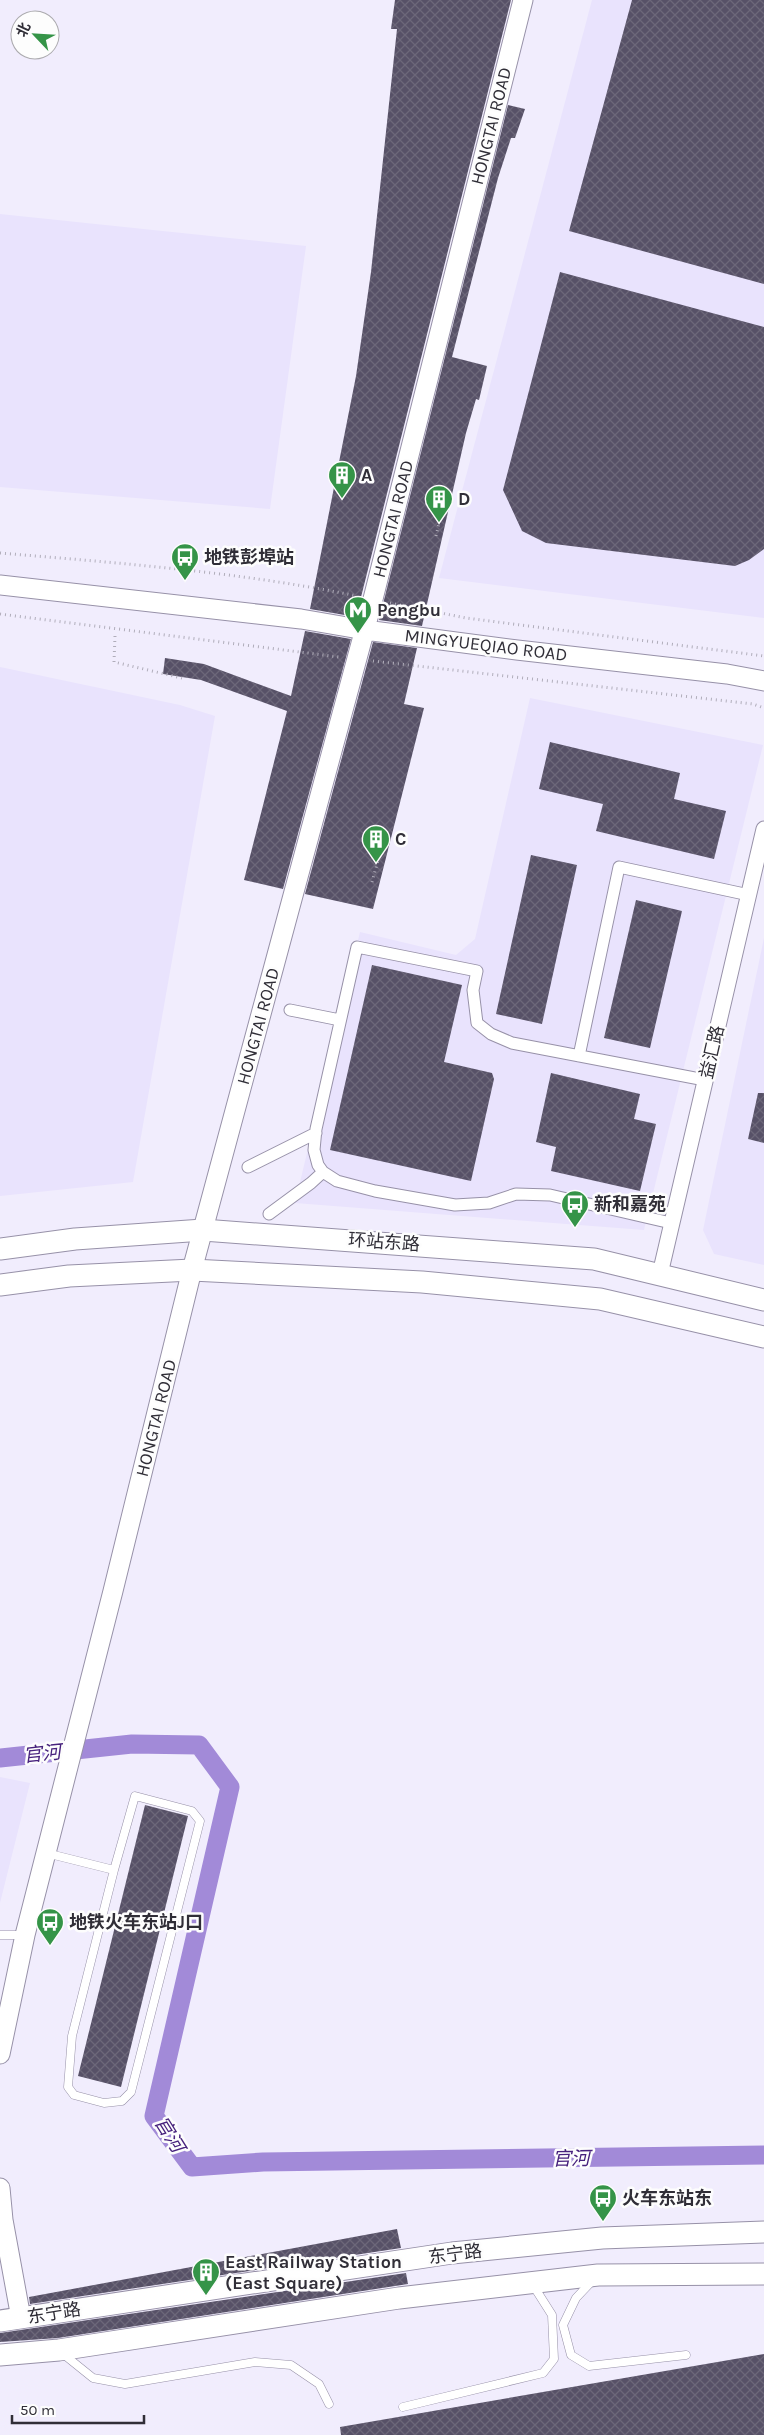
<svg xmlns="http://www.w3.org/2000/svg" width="764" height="2435" font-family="Karla,'Noto Sans SC',sans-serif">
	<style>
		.built { fill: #e9e3fd }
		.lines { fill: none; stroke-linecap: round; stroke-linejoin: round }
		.canal { stroke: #a28ad8; stroke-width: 19 }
		.building { fill: url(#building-cross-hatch) }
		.service-casing { stroke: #9791a8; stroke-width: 9 }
		.pedestrian-casing { stroke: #9791a8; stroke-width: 13 }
		.minor-casing { stroke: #9791a8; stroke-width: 17 }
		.tertiary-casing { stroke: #9791a8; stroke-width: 21 }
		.secondary-casing { stroke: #9791a8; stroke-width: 23 }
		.path { stroke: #b0adba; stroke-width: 3; stroke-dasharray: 1 4; stroke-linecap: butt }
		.service { stroke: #fff; stroke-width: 8 }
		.pedestrian { stroke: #fff; stroke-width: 11 }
		.minor { stroke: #fff; stroke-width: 15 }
		.tertiary { stroke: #fff; stroke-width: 19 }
		.secondary { stroke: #fff; stroke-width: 21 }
		.labels { text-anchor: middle; stroke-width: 5; stroke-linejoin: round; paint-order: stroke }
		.street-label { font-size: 18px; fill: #302e37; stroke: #fdfdfd }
		.poi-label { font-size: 18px; font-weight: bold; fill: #302e37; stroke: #fdfdfd; text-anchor: start }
		.water-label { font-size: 19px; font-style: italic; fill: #47227d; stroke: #fdfdfd }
	</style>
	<defs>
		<pattern id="building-cross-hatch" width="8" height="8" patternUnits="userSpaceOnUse" patternTransform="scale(1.25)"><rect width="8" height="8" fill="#575167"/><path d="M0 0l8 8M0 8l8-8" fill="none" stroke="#6c6779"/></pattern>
	</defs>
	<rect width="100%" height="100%" fill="#f1edfd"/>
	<!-- built -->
	<path class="built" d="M592,0H764V618L439,578Z
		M0,214L306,246L270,509L0,487Z
		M0,667L180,705L215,716L133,1182L0,1196Z
		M530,698L763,745L644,1230L295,1203L360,932L456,955L475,939Z
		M764,938V1265L714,1254L703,1230Z
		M0,1777L30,1783L0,1903Z"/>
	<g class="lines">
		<!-- canal -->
		<path class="canal" d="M0,1758L132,1744L199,1745L230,1787L154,2116L192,2167L263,2162L764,2155"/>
	</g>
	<!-- building -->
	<path class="building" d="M395,0H511L356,617L310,609L356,376L371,272L397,29H391Z
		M632,0H764V284L569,231Z
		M508,105L525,109L515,138H511L498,178L452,357L487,366L479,400L476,399L466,433L422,626L379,620Z
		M560,272L764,327V549L749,560L735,566L546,543L522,531L503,490Z
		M305,631L351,639L283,889L244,880L287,711L201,680L163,674L165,658L204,664L291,696Z
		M373,642L417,648L404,704L424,708L373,909L305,894Z
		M550,742L680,773L674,799L726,811L714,859L596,831L603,804L539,789Z
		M531,855L577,865L542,1024L496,1014Z
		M636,900L682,911L650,1048L604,1038Z
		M372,965L462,985L444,1062L492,1073L494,1079L471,1181L330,1150Z
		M551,1073L640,1094L634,1119L656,1124L640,1191L551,1171L556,1147L536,1142Z
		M758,1093H764V1143L748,1139Z
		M145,1805L188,1816L121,2087L78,2076Z
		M397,2229L401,2248L30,2304L29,2297Z
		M406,2273L408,2284L58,2338L0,2342V2333Z
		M764,2354V2435H341L340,2427Z"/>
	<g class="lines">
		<!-- service casing -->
		<g class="service-casing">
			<path id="service" d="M46,1853L114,1870L135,1796L192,1811L200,1821L131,2092L122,2101L104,2103L74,2095L68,2087L72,2036L114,1870
				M0,1935H25
				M593,2280L576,2298L563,2325L571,2355L589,2366L686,2355
				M62,2353L93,2378L125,2384L255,2362L291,2365L319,2384L329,2404
				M403,2407L543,2373L554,2359L552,2315L533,2285"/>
		</g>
		<!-- pedestrian casing -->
		<g class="pedestrian-casing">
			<path id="pedestrian" d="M290,1010L340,1020
				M579,1056L619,867L749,895
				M248,1167L316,1133
				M269,1214L311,1183L323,1172
				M671,1223L550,1195L516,1194L489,1203L455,1205L375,1191L337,1181L323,1172L318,1165L314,1150L316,1129L357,947L477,971L473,990L477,1023L491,1034L512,1043L705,1080"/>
		</g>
		<!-- minor casing -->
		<g class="minor-casing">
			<path id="minor" d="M660,1274L764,829"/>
		</g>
		<!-- tertiary casing -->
		<g class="tertiary-casing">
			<path id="tertiary" d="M0,585L301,619L365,630L517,650L727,674L764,681
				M0,2054L25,1935L113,1591L192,1270L373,599L523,0
				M0,2188L3,2220L21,2318"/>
		</g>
		<!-- secondary casing -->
		<g class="secondary-casing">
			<path id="secondary" d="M0,1249L75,1239L203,1230L594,1259L764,1300
				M0,1285L69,1276L192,1270L422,1282L600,1299L764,1337
				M0,2321L452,2253L602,2238L764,2232
				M0,2355L59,2350L399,2298L598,2275L764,2274"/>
		</g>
		<!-- path -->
		<path class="path" d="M436,536L443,506
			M0,553C119,563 240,572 357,596
			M390,603L466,618L764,656
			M0,614L339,657
			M115,636L114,662L186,679
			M373,661L753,704L764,708
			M372,882L381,850"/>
		<!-- service -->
		<use href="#service" class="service"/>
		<!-- pedestrian -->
		<use href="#pedestrian" class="pedestrian"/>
		<!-- minor -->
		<use href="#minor" class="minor"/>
		<!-- tertiary -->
		<use href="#tertiary" class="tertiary"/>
		<!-- secondary -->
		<use href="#secondary" class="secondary"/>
	</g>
	<!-- icons -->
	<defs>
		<g id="building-pin" transform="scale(1.4375)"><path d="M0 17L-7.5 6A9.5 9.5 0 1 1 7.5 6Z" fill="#359448" stroke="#fdfdfd"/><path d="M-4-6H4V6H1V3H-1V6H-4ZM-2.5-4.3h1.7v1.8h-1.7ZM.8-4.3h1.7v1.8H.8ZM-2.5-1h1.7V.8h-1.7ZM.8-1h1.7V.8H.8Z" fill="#fff"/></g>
		<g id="bus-pin" transform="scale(1.4375)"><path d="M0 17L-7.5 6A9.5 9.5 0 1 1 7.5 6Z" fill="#359448" stroke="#fdfdfd"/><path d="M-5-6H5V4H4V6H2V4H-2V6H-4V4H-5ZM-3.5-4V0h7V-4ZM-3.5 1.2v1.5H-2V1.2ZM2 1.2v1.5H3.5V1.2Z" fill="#fff"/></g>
		<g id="metro-pin" transform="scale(1.4375)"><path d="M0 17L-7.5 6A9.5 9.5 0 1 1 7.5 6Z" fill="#359448" stroke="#fdfdfd"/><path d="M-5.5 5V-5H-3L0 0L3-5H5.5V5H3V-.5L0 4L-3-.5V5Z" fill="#fff"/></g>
	</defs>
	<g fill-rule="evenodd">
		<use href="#building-pin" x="342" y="475"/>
		<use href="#building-pin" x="439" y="499"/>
		<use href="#bus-pin" x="185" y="557"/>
		<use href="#metro-pin" x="358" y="610"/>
		<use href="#building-pin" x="376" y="839"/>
		<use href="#bus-pin" x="575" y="1204"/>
		<use href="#bus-pin" x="50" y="1922"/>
		<use href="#bus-pin" x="603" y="2198"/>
		<use href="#building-pin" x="206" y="2272"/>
	</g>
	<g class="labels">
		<!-- street labels -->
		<g class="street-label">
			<text transform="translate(491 126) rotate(-76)" y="6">HONGTAI ROAD</text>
			<text transform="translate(393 519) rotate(-76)" y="6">HONGTAI ROAD</text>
			<text transform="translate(486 645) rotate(7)" y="6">MINGYUEQIAO ROAD</text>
			<text transform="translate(258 1026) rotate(-75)" y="6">HONGTAI ROAD</text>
			<text transform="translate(712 1052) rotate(-77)" y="6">益汇路</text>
			<text transform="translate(384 1242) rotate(4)" y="6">环站东路</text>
			<text transform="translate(156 1418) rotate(-76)" y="6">HONGTAI ROAD</text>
			<text transform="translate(455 2254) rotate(-7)" y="6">东宁路</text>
			<text transform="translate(54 2313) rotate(-9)" y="6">东宁路</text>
		</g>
		<!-- poi labels -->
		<g class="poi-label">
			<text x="361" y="481">A</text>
			<text x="458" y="505">D</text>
			<text x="204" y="563">地铁彭埠站</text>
			<text x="377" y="616">Pengbu</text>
			<text x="395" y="845">C</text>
			<text x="594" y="1210">新和嘉苑</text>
			<text x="69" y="1928">地铁火车东站J口</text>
			<text x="622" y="2204">火车东站东</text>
			<text x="225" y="2268">East Railway Station<tspan x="225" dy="21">(East Square)</tspan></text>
		</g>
		<!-- water labels -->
		<g class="water-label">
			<text transform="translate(42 1753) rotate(-6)" y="7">官河</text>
			<text transform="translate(170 2134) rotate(58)" y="7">官河</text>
			<text transform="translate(571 2158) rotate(-1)" y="7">官河</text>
		</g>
	</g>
	<!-- north arrow -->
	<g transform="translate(35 35) rotate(295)"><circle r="24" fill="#fdfdfd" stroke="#abaaae"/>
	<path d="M0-4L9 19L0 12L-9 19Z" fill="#359448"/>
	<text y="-8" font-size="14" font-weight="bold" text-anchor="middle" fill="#302e37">北</text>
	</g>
	<!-- scale -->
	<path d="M12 2415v8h132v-8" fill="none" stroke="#302e37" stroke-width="2.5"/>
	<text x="20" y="2415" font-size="15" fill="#302e37" stroke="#fdfdfd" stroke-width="4" paint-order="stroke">50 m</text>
</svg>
